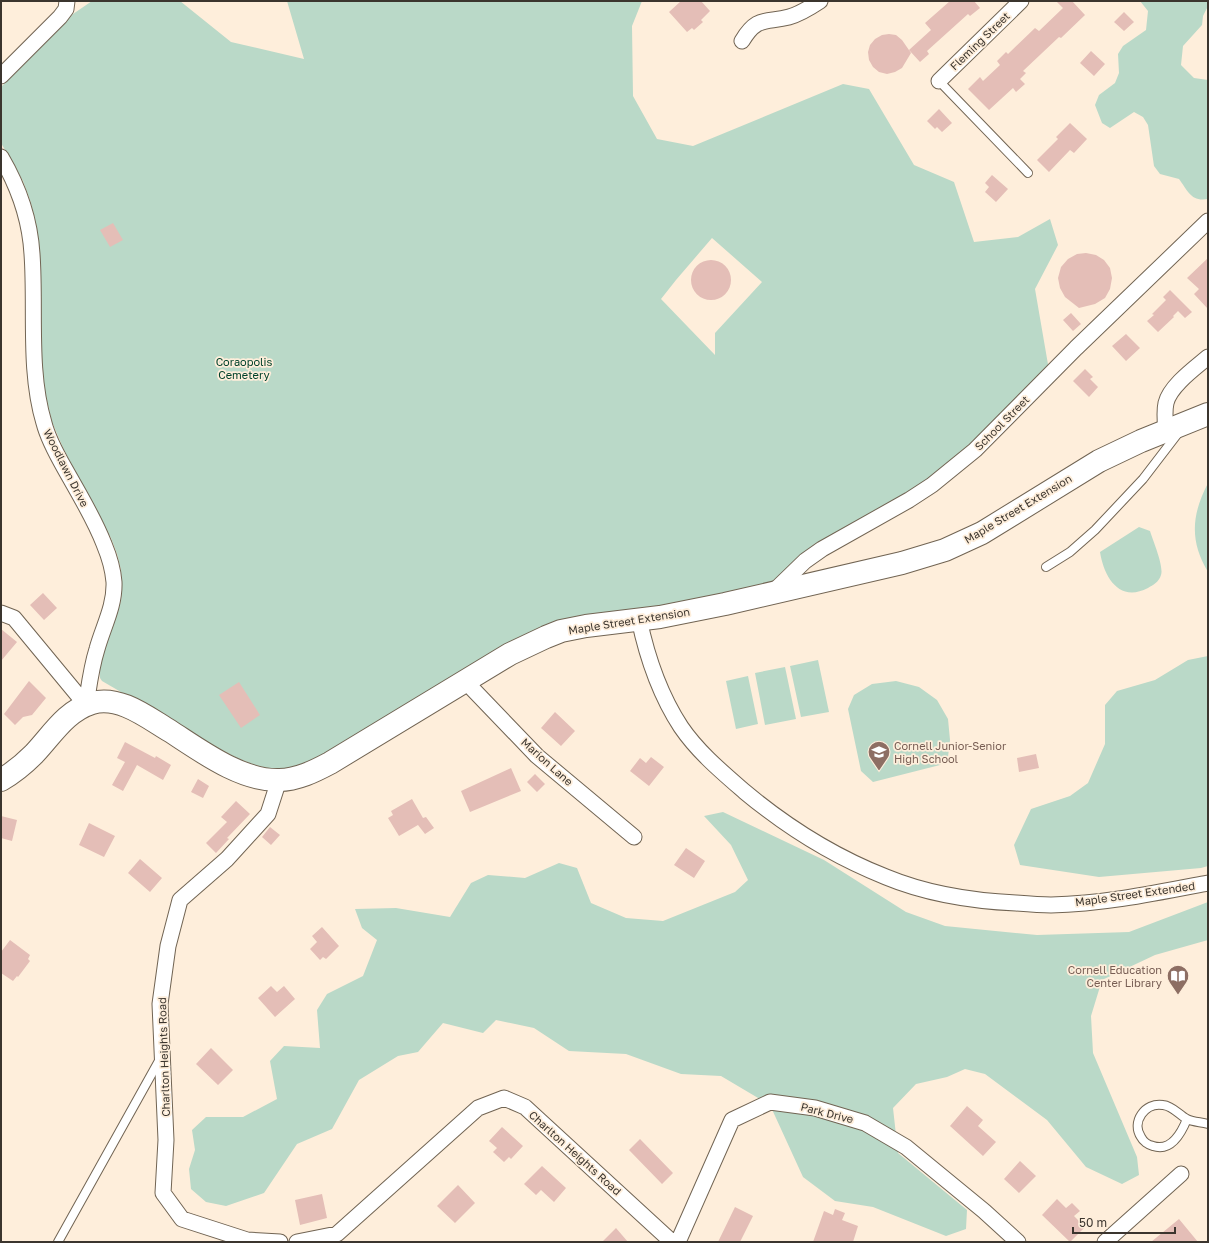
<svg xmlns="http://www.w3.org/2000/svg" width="1209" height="1243" font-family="'Golos Text',sans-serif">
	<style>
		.green { fill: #bad9c8; fill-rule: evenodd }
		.building { fill: #e4beb7 }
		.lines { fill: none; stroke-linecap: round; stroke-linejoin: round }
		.lane-casing { stroke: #716453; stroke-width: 10 }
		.street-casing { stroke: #716453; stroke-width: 17 }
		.secondary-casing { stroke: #716453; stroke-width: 24 }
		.lane { stroke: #fff; stroke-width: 8 }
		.street { stroke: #fff; stroke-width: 15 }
		.secondary { stroke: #fff; stroke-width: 22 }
		.labels { text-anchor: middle; stroke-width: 3.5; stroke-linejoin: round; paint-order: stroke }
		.street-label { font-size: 11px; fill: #3b352e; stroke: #feeedb }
		.park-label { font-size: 11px; fill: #00422b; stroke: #feeedb }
		.education-label { font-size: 11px; fill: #785e54; stroke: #feeedb; text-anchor: start }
	</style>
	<rect width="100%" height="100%" fill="#feeedb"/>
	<!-- green -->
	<path class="green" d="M92,1H180L231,42L304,59L287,1H642L632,26L633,96L657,139L693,146L843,84L869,89L914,165L954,182L974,242L1018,237L1050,219L1058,245L1035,289L1050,376L1026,399L883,515L771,593L586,626L304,766L276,770L255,765L237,758L207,742L102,681L100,678V664L121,601L122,587L121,570L117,554L111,538L64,450L52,422L45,393L42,371L39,251L36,224L31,203L23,181L1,143V87L73,14ZM712,238L762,282L715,333V355L661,299L676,280Z
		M1140,1H1208V6L1203,16L1202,25L1183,46L1181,65L1194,78L1208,80V199C1191,202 1188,191 1179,179L1160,174L1154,166L1148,125L1143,117L1134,112L1110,128L1102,123L1095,105L1099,95L1115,83L1119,73L1118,54L1123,46L1146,30L1148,11Z
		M1208,483V572C1189,540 1192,514 1208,483Z
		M1139,527L1150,531C1153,541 1164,566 1161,575C1159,582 1153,585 1148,588C1119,603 1104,577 1100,552Z
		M1208,656V866L1201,868L1099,877L1020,865L1014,845L1031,809L1070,796L1088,783L1105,744V705L1117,691L1155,680L1188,660Z
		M818,660L829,712L801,717L790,666Z
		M785,667L796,719L765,725L755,673Z
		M748,676L758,724L736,729L726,681Z
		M896,681L919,687L937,700L948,719L950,740L948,757L940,765L873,782L861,771L848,709L854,695L872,684Z
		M723,812L824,860L906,912L945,926L1037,935L1129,932L1208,902V940L1155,955L1102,980L1091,1016L1093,1053L1137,1157L1139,1175L1122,1184L1086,1167L1047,1120L985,1074L965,1069L947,1077L916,1084L893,1108L898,1153L967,1210L966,1229L946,1236L873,1207L835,1201L803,1177L770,1105L721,1076L681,1074L626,1054L569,1051L534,1028L496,1020L483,1033L443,1023L418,1052L398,1056L359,1080L332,1129L297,1144L264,1193L226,1206L206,1202L191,1189L189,1169L195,1150L192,1130L206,1117H243L277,1099L270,1061L284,1046L320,1048L317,1010L327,994L363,976L377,940L362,928L355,909L396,908L450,917L471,883L488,875L525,878L559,863L577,868L591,903L626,918L663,921L735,892L748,880L731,845L704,816Z"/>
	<!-- building -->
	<path class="building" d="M681,1H701L710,11L701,20L703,22L694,30L692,28L687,32L669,12Z
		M950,1H974L980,8L970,16L968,14L927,51L929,54L920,62L909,50L931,30L925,23Z
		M1056,1H1072L1085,15L1061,38L1059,37L1023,71L1026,73L1020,79L1025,84L1016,92L1013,88L989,110L968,89L980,77L983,81L1000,65L997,61L1006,52L1008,54L1035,28L1039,31L1063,8Z
		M1124,12L1134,22L1124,31L1114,22Z
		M889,34L896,35L902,40L911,53L902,68L895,72L887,74L879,72L873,67L869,60L868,52L870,45L875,39L882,35Z
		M1091,51L1105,64L1094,76L1080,63Z
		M939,109L952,123L942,132L937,127L935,129L927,121Z
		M1070,123L1087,139L1074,153L1070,150L1049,172L1037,160L1058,139L1056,137Z
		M992,175L1008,189L996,202L985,192L989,187L985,183Z
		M113,223L123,240L110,247L100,230Z
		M1086,253L1096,255L1104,260L1110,268L1112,278L1110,289L1105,298L1095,304L1079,308L1065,297L1060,288L1058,278L1061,267L1068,259L1077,254Z
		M1208,258V309L1194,294L1199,289L1187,278Z
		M691 280a20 20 0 1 1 40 0a20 20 0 1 1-40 0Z
		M1170,290L1192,312L1185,318L1178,311L1173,316L1174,317L1158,332L1147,321L1154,315L1152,314L1166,300L1163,297Z
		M1071,313L1081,324L1073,331L1063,320Z
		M1126,334L1140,348L1126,361L1112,346Z
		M1085,369L1093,377L1090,379L1098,387L1089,397L1073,381Z
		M43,593L57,608L44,620L30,605Z
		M1,629L17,642L1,661Z
		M29,681L46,698L32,715L23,717L15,725L4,714Z
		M239,682L260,715L241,728L219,695Z
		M555,712L575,731L561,746L541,728Z
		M125,742L155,758L156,756L171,765L163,780L137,765L123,791L112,785L125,762L117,758Z
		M1036,754L1039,768L1019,772L1017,758Z
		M651,757L664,767L649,786L630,771L640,758L646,763Z
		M511,768L521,791L470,812L461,791Z
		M535,774L545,784L537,792L527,782Z
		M198,779L209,786L203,798L191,792Z
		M412,799L423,818L426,817L434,828L425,834L418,825L399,836L388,818L393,815L391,811Z
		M236,801L250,814L227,838L229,839L216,853L206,843L227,822L221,817Z
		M1,816L17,820L12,841L1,838Z
		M89,823L115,836L104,857L79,845Z
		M270,827L280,835L271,845L262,837Z
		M686,848L705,861L694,878L674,865Z
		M140,859L162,878L150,892L128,873Z
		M322,927L339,946L326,959L323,957L320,960L310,949L317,942L312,936Z
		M10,940L30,955L28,959L30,961L18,977L17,976L13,981L1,973V952Z
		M271,986L277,992L284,986L295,999L275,1017L258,998Z
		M211,1048L233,1070L218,1085L196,1064Z
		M967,1106L983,1120L978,1126L996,1142L983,1156L950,1126Z
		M502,1127L523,1146L511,1159L509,1157L504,1162L493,1152L497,1148L489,1141Z
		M640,1139L673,1173L662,1184L629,1150Z
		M1020,1161L1036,1176L1019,1193L1004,1179Z
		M542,1166L566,1188L554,1202L541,1190L536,1195L524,1184Z
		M458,1185L475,1203L455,1223L437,1206Z
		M322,1194L327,1218L300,1225L295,1200Z
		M1057,1199L1066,1208L1072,1203L1080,1211L1074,1216L1085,1227L1070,1242L1042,1215Z
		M735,1207L753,1216L740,1242H718Z
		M835,1209L845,1213L842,1220L858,1226L853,1242H813L824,1211L833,1215Z
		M1179,1219L1198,1242H1151Z
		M616,1228L628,1242H602Z"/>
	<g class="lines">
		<!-- lane casing -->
		<g class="lane-casing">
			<path id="lane" d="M939,81L1028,173
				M1046,567L1070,552L1095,530L1143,479L1179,432
				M1187,1119C1181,1134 1171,1152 1153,1146C1148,1145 1143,1141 1141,1137C1131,1122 1145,1102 1163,1105C1173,1106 1179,1115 1187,1119C1193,1122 1201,1122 1208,1124
				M58,1242L160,1059"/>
		</g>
		<!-- street casing -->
		<g class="street-casing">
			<path id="street" d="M742,41C757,16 765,23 789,17C800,14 811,7 820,1
				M1,76L60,17L66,9L67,1
				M939,81L1021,1
				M1,157C18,186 30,220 32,254C36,309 28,370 44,423C48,439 57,455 65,469C79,494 94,518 104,544C109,556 113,569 114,582C115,606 103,627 97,649C91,668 89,686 86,705
				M1166,431C1165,421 1164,412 1166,403C1170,386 1195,368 1208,357
				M773,592L805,561L822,549L909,500L932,485L975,450L1076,348L1208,221
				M1,613L14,618L86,705
				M639,619C647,657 660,695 681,727C698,752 722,772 745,792C787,827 835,857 886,877C927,894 973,901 1016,903C1028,904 1040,905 1051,905C1104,904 1156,893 1208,883
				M465,681L537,756L634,837
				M279,780L268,814L227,859L180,900L168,946L160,1004L166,1140L163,1193L182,1219L247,1240L280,1242
				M297,1242L337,1234L478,1108L504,1098L525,1107L672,1242
				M678,1242L732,1120L770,1102L815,1108L865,1123L906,1147L984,1211L1018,1242
				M1105,1242L1181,1174"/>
		</g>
		<!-- secondary casing -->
		<g class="secondary-casing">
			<path id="secondary" d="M1,780C13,773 24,764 34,754C52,735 66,711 92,703C120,695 148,718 170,731C201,751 241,781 279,780C297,780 315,771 330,763L510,654L546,637L561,631L586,626L660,617L725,604L902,563L945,550L982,533L1099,461L1141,441L1208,414"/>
		</g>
		<!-- lane -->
		<use href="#lane" class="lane"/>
		<!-- street -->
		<use href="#street" class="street"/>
		<!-- secondary -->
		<use href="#secondary" class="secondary"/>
	</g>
	<!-- icons -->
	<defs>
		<g id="school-pin" transform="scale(1.15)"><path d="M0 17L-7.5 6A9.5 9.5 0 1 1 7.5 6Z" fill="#8d6e63" stroke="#feeedb"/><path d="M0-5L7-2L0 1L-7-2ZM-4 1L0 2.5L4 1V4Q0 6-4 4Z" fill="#fff"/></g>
		<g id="library-pin" transform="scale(1.15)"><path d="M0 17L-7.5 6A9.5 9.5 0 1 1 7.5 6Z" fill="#8d6e63" stroke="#feeedb"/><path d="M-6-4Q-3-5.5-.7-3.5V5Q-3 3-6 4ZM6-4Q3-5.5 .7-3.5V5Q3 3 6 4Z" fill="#fff"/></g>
	</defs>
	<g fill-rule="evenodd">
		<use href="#school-pin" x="879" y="752"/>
		<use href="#library-pin" x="1178" y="976"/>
	</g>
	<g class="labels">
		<!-- street labels -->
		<g class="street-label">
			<text transform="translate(980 41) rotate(-44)" y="4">Fleming Street</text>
			<text transform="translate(1002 423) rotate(-45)" y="4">School Street</text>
			<text transform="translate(66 468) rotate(63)" y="4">Woodlawn Drive</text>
			<text transform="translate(1018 509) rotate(-31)" y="4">Maple Street Extension</text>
			<text transform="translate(629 621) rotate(-9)" y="4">Maple Street Extension</text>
			<text transform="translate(547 762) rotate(42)" y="4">Marion Lane</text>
			<text transform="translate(1135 894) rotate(-8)" y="4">Maple Street Extended</text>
			<text transform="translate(164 1057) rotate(-92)" y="4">Charlton Heights Road</text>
			<text transform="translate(827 1113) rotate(14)" y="4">Park Drive</text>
			<text transform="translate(575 1153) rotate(42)" y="4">Charlton Heights Road</text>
		</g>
		<!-- park labels -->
		<g class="park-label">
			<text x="244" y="366">Coraopolis<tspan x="244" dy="13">Cemetery</tspan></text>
		</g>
		<!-- education labels -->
		<g class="education-label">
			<text x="894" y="750">Cornell Junior-Senior<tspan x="894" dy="13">High School</tspan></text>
			<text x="1162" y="974" text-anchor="end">Cornell Education<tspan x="1162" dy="13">Center Library</tspan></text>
		</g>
	</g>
	<!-- border -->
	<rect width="1209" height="1243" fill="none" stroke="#3b352e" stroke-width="4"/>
	<!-- scale -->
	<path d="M1073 1227v6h102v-6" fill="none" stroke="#3b352e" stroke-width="2"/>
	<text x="1079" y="1227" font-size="12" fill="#3b352e" stroke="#feeedb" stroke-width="3" paint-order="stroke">50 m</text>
</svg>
